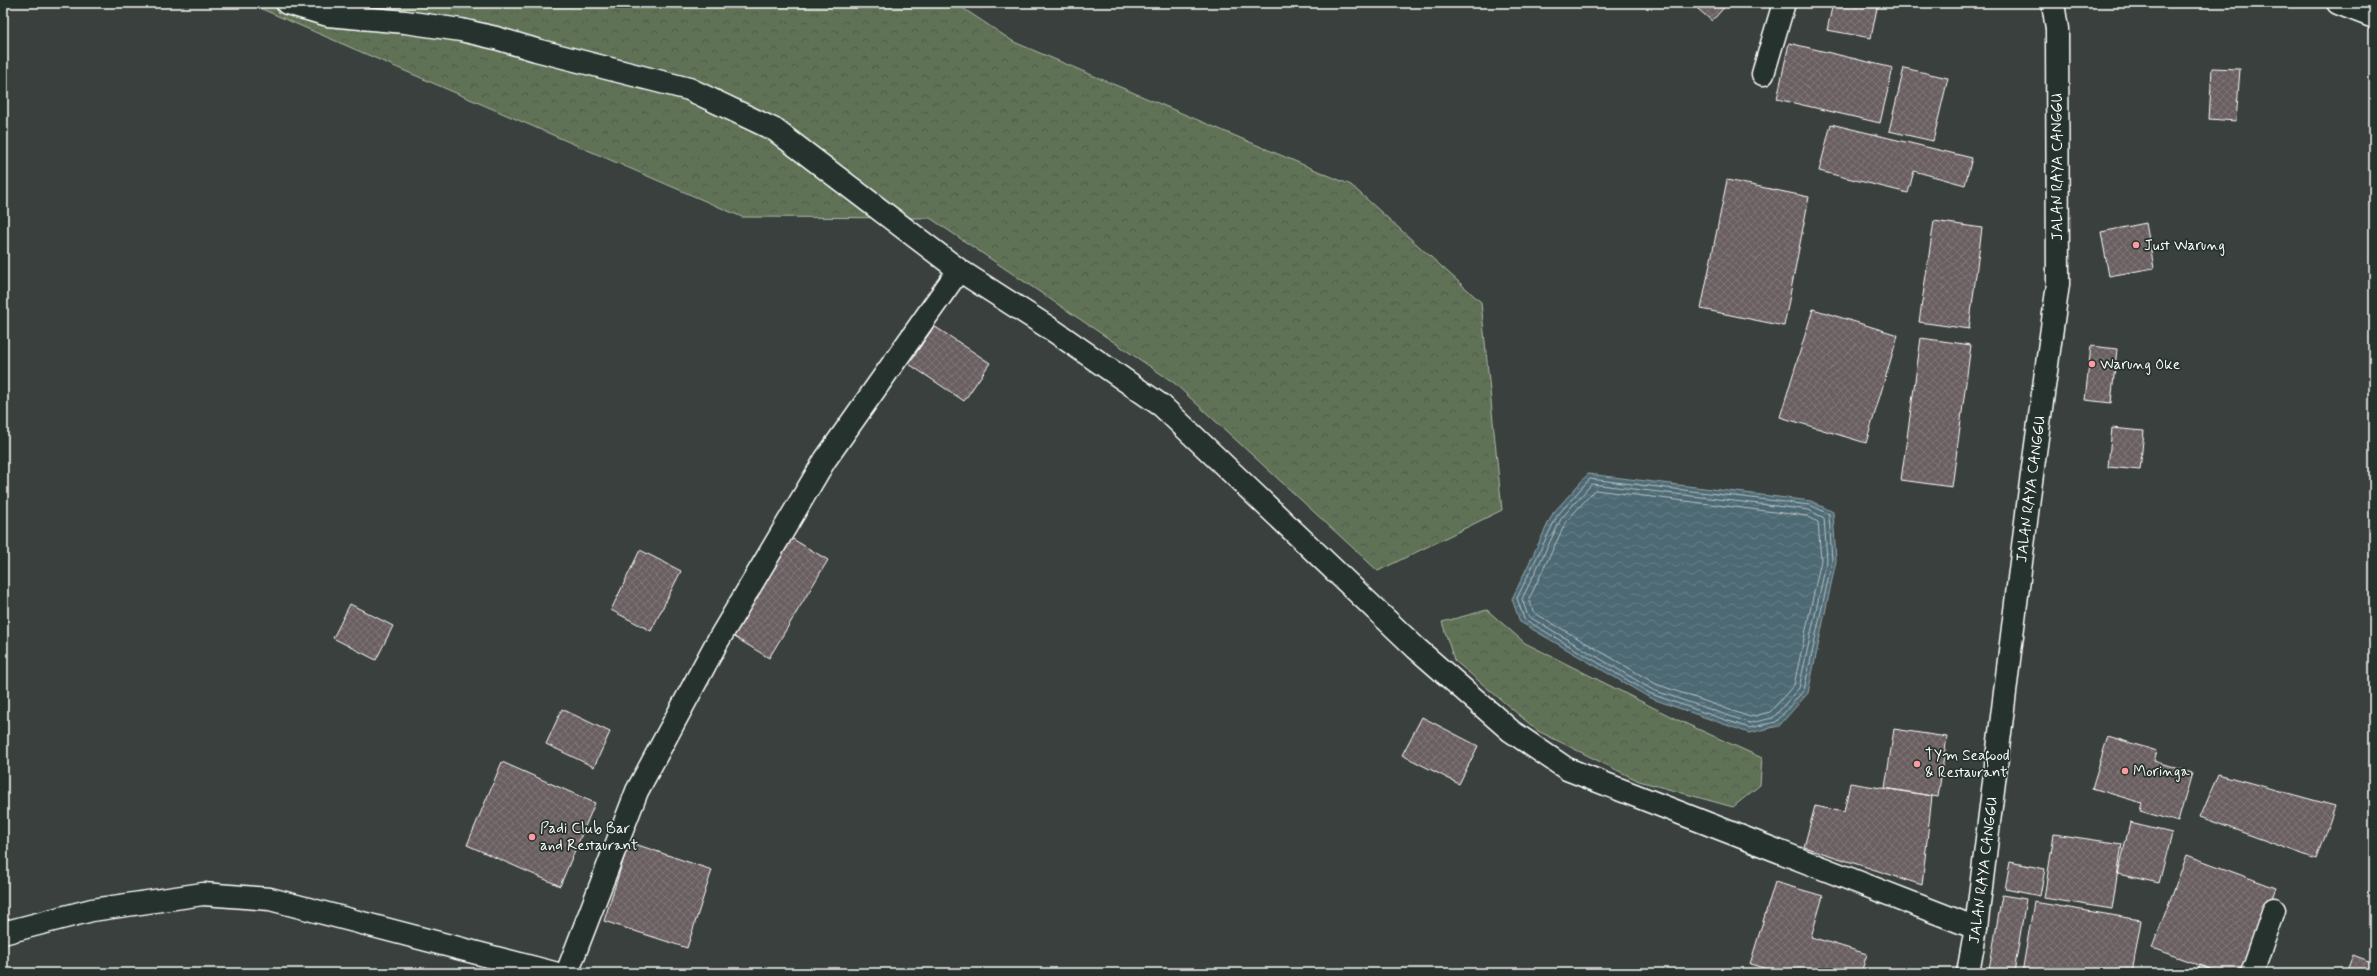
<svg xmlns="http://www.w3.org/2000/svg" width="2377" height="976" font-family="Mynerve,sans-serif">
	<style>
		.forest { fill: url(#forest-crowns); stroke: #afb8aa }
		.water { fill: url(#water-waves); stroke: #94a5ab }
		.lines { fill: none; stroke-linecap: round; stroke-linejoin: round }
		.shore { stroke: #b8c3c7; stroke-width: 1 }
		.building { fill: url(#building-cross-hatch); stroke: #fff }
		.minor-casing { stroke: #fff; stroke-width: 25 }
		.major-casing { stroke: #fff; stroke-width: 25 }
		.minor { stroke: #26332d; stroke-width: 22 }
		.major { stroke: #26332d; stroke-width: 22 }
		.poi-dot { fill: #ff9aa2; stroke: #26332d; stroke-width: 1.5 }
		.labels { text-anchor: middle; stroke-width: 3.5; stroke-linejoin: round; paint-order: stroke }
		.street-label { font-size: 15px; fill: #fff; stroke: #26332d }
		.poi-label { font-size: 15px; fill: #fff; stroke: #26332d; text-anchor: start }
	</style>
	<defs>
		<pattern id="forest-crowns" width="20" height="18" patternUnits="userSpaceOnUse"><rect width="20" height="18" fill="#5f7255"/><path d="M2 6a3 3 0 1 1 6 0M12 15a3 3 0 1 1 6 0" fill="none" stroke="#53594f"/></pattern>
		<pattern id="water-waves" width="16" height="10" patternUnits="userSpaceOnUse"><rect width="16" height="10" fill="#4d6973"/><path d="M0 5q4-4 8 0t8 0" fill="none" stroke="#688088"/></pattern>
		<pattern id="building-cross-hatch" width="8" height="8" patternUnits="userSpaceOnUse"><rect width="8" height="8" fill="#695e61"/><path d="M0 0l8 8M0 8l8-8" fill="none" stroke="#807679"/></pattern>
	</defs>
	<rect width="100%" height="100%" fill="#3a403d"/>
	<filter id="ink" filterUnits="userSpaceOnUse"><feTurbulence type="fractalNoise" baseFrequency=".025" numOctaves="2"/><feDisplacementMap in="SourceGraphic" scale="8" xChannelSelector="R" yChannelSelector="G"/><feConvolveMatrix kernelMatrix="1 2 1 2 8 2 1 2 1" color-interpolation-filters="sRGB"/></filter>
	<g filter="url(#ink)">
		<!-- forest -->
		<path class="forest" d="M248,3H955L1014,42L1351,185L1481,302L1502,510L1378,571L1173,382L930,218L742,217Z
			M1487,610L1525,643L1678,720L1762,758L1760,785L1733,807L1639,781L1538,731L1454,660L1442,622Z"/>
		<!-- water -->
		<path class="water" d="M1588,474L1811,501L1833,512L1836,561L1808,693L1779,726L1749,733L1650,698L1520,622L1512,599L1553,513Z"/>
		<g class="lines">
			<!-- shore -->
			<path class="shore" d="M1590,479L1810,505L1829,514L1832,561L1804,690L1776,722L1749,728L1651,694L1524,619L1517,598L1557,516Z
				M1592,484L1809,510L1824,518L1827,560L1799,688L1773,718L1750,723L1653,690L1528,616L1522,599L1561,519Z
				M1595,490L1807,516L1818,522L1821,560L1794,685L1770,712L1750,717L1656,684L1533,612L1529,599L1566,522Z"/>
		</g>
		<!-- building -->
		<path class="building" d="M1691,3H1728L1712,21Z
			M1833,3H1878L1871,38L1827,30Z
			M1789,43L1893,68L1880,123L1777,99Z
			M1904,68L1948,78L1933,141L1889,131Z
			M2212,68L2240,69L2236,121L2209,119Z
			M1831,124L1972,158L1965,185L1914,171L1908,193L1819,171Z
			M1727,180L1809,197L1784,326L1701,309Z
			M1934,221L1982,228L1969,329L1919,322Z
			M2146,223L2154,268L2109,276L2101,232Z
			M1813,309L1898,335L1866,443L1780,417Z
			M934,326L990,363L964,401L909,364Z
			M1921,338L1971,345L1952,487L1901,480Z
			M2091,346L2117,349L2111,403L2085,400Z
			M2112,428L2144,431L2140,470L2108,467Z
			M791,538L828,560L769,658L733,636Z
			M640,550L681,571L651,631L611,610Z
			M350,604L393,626L376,660L333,638Z
			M562,709L610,732L594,767L546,744Z
			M1422,717L1478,746L1459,784L1402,755Z
			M1894,729L1947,737L1938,797L1885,788Z
			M2108,736L2157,751L2154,761L2192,773L2178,822L2140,811L2142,803L2092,788Z
			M502,762L595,803L560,886L467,845Z
			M2218,774L2335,806L2316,859L2200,817Z
			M1850,783L1932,796L1922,885L1804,847L1815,806L1844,812Z
			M2130,823L2172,833L2159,883L2118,874Z
			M2054,834L2122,844L2112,909L2044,898Z
			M629,842L712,870L687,948L604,921Z
			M2187,855L2276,888L2246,973H2221L2152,948Z
			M2010,862L2045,869L2040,896L2005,889Z
			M1775,882L1823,896L1811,937L1867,954L1861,973H1781L1750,964Z
			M2002,895L2026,899L2014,973L1989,970Z
			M2034,902L2141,920L2132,973H2022Z
			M2353,955L2374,963V973H2346Z
			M2200,965L2221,973H2197Z"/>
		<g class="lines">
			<!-- minor casing -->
			<g class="minor-casing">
				<path id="minor" d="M287,3L328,15L405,22L461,30L496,38L536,50L689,89L775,130L959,270L1054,331L1162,406L1416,648L1511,731L1567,769L1976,928
					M2338,3L2374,17
					M1763,74L1784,3
					M3,933L92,910L203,894L270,899L554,973
					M567,973L637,791L716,644L825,460L959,270
					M2252,973L2274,910"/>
			</g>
			<!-- major casing -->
			<g class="major-casing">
				<g id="major">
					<path id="s1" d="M1968,973L1976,928L2030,489L2058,284L2057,29L2053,3"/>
				</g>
			</g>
			<!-- minor -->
			<use href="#minor" class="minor"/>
			<!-- major -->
			<use href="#major" class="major"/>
		</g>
	</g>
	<!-- markers -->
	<g class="poi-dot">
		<circle cx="2136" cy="245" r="4"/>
		<circle cx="2092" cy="364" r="4"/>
		<circle cx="1917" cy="764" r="4"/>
		<circle cx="2125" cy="771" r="4"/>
		<circle cx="532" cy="837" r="4"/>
	</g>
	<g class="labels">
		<!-- street labels -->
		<g class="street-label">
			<text transform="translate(2057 167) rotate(-90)" y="5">JALAN RAYA CANGGU</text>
			<text dy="5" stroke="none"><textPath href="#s1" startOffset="488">JALAN RAYA CANGGU</textPath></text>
			<text dy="5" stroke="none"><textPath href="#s1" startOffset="104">JALAN RAYA CANGGU</textPath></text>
		</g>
		<!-- poi labels -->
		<g class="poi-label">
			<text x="2144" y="250">Just Warung</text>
			<text x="2100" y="369">Warung Oke</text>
			<text x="1925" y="760">TYm Seafood<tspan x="1925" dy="17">&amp; Restaurant</tspan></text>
			<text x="2133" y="776">Moringa</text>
			<text x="540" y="833">Padi Club Bar<tspan x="540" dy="17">and Restaurant</tspan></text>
		</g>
	</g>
	<!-- margin -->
	<rect width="2377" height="976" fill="none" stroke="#26332d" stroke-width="16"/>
	<rect x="8" y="8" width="2361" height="960" fill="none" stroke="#fff" stroke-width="1.5" filter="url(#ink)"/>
</svg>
